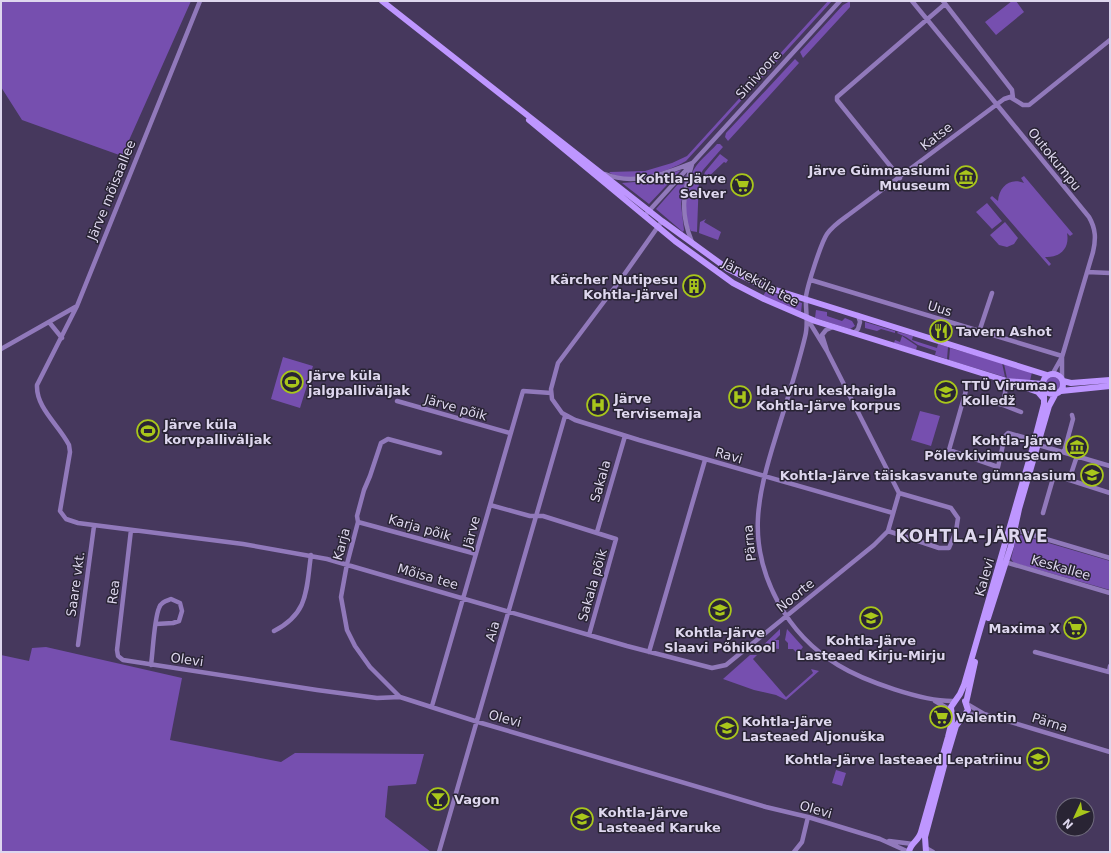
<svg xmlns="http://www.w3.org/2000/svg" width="1111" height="853" font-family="'DejaVu Sans',sans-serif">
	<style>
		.green { fill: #764faf }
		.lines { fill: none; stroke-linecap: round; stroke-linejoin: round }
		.street { stroke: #9179bb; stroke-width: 4.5 }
		.secondary { stroke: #be96ff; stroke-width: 6 }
		.labels { text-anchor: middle; stroke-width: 3; stroke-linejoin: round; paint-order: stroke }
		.street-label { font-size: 13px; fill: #ded7ee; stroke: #292434 }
		.poi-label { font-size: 13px; font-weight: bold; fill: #ded7ee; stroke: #292434; text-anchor: start }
		.district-label { font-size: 17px; font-weight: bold; letter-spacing: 1px; fill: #ded7ee; stroke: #292434 }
	</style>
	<rect width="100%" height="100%" fill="#46385d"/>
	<!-- green -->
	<path class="green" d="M1,1H191L122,156L22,120L1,87Z
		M828,1H832L686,161C670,171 624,186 609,172L645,171L672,163L687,156Z
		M850,1V7L803,58L800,52L843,5Z
		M1012,1H1016L1024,12L996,35L985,22Z
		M795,59L799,63L728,141L725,137L726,133Z
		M717,144H720L723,147L703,170L699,177L697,232L691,231C682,217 685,188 692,173C697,162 709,153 717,144Z
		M720,154L728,160L726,163L724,162L700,185L705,172Z
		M681,170L649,204L622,183L647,181Z
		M686,175L681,204L684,230L683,232L656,209Z
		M1024,176L1073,234L1070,236L1067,233C1070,248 1060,258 1045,257L1051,264L1049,266L990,198L992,196L998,201C999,187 1010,177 1024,183L1021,178Z
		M987,203L1002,221L992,229L976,212Z
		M706,219L704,222L721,232L718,240L699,233L700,222Z
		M1005,222L1018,238L1014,244L1007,247L999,245L990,235Z
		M766,291L802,303L801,313L763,296Z
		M816,310L827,312V316L842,321L845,318L852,321L855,326L850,329L815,318Z
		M865,322L895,331V333L881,329L877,331L865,328Z
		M898,332L913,336L912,340L937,348L938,344L948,347L947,359L935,355L936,351L918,345L906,337L897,333Z
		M902,336L917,346L916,350L894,343L895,340L900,342Z
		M950,348L1002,363L1005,377L949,360Z
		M283,357L313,366L300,408L271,399Z
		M1004,364L1032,372L1030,381L1007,378Z
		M1046 384a7 7 0 1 1 14 0a7 7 0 1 1-14 0Z
		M920,411L940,416L931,446L911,440Z
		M147,419L158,424L149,443L138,437Z
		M1021,535L1110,561V590L1014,563L1011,559L1016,539Z
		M780,629V635L775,640H779V649L769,648V644L763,650H758Z
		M787,629L803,647L800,651L796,652L793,649H788V643L785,640Z
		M46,647L182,678L170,740L281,762L295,753L424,754L416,784L388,786L385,817L431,852H1V655L29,661L32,648Z
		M750,655H757L753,659L786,697L813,673L811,669L819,671L786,700L776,695L754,690L723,679Z
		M836,770L846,773L842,786L832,783Z"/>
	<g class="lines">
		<!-- street -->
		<path class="street" d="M912,1L1089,217C1096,229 1096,239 1093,252L1062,357L1053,373
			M943,1L1012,90L1013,98
			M605,174C633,186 664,174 692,163
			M900,178L837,100V97L945,4
			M647,213L840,1
			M662,221L621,279L558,363L551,389L552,399L562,413L575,420L639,440L893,513
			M692,242C680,213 683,194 692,164
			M1087,272L1110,273
			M811,280L1062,356
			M77,306L37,385C36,408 59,425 69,445L70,452L60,511L66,519L78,523L243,544L327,559L627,646L712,668L726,665L874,545L888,531L899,493
			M808,320L827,351L822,335L826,330L833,327
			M49,322L62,338
			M979,332L992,293
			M854,333L858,329L860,322L858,315
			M1,349L77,306L200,1
			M827,351L899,493
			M1062,357V378
			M1007,381L1003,405L1021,412
			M967,387L949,450L998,467L1005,436L1008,433L1037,441
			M983,399L1003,405
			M397,401L510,433
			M1035,444L1110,466
			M1064,452L1073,419L1072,415
			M1069,480L1077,456
			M490,505L530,516H543L616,539L589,635
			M1043,513L1054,475L1110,493
			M358,522L476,554
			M1012,529L1110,558
			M131,530L117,650L118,656L123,660L317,690L377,698L400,697L478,722L766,807L808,817L880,839L909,852
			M888,531L939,548H949L956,531L958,518L951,508L899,493
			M597,532L625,436
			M1005,562L1110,593
			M274,631C309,613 306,590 311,555
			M78,645L94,526
			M649,652L705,460
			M1035,652L1109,672L1110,666
			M151,665C153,651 154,620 159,608C161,602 166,601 171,599L180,603L182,611L179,621L173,623L156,624
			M400,697L370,667L355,646L347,630L341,597L347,564L358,522L357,516L364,490L370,476L381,443L388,439L440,453
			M935,701L952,711
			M954,701C924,702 864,681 838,665C813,650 792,628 778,602C746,543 757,497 776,436C786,403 797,370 805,337C809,323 805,309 806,296C808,284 821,243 827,234C833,225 843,219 851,213L1004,99L1010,97L1023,105H1029L1110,40
			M967,704L984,714L1110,752
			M432,706L523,391L551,393
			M964,715L982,714
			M889,841L913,844
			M926,848L933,852
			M439,852L565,416
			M794,852L802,842L808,817"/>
		<!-- secondary -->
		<path class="secondary" d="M382,1L662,221L728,269L763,286L1047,375
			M529,120L675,241L733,283L764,299L815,321L1007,381L1043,384
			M1043 384a10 10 0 1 1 20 0a10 10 0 1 1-20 0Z
			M1063,381L1071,383L1110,380
			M1015,384L1038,392L1044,399
			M1061,391L1110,386
			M988,618L1011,546L1019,509L1049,406L1056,393
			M966,703L975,662
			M909,852C910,843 919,841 921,832L948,737L952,721L951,707L960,694L964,685L1032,450L1044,404V388
			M926,852L925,837L944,766L956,726L968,710L965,701"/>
	</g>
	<!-- icons -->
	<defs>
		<g id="museum-ring" transform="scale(1.15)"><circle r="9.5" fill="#292434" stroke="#a9c71b" stroke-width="1.5"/><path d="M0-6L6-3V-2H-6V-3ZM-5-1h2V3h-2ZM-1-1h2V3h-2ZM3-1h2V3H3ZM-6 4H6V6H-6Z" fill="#a9c71b"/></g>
		<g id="supermarket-ring" transform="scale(1.15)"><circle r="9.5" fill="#292434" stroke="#a9c71b" stroke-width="1.5"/><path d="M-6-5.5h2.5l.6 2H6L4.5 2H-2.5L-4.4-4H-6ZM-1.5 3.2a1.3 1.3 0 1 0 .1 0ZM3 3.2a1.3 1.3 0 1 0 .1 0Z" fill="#a9c71b"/></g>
		<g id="building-ring" transform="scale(1.15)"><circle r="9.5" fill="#292434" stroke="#a9c71b" stroke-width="1.5"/><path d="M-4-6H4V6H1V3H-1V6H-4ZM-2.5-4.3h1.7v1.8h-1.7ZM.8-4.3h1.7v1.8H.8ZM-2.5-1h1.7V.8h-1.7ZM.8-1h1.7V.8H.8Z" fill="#a9c71b"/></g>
		<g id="restaurant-ring" transform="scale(1.15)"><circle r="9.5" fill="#292434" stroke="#a9c71b" stroke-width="1.5"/><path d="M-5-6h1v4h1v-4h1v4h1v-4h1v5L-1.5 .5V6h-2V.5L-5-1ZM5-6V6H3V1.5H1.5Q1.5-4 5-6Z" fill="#a9c71b"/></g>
		<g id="stadium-ring" transform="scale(1.15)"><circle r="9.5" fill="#292434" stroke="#a9c71b" stroke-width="1.5"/><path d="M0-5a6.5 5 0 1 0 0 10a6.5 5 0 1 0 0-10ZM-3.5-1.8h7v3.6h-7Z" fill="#a9c71b"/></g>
		<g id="university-ring" transform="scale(1.15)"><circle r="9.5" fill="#292434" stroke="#a9c71b" stroke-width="1.5"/><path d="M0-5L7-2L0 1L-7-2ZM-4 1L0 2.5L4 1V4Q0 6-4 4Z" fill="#a9c71b"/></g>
		<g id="hospital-ring" transform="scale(1.15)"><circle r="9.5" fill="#292434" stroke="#a9c71b" stroke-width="1.5"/><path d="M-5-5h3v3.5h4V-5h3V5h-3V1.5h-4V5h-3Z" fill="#a9c71b"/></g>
		<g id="school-ring" transform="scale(1.15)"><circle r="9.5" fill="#292434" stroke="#a9c71b" stroke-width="1.5"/><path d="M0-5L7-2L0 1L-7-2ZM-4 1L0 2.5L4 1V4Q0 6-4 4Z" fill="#a9c71b"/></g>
		<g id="bar-ring" transform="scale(1.15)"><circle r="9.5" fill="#292434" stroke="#a9c71b" stroke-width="1.5"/><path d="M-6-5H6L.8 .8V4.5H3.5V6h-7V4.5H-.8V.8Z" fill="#a9c71b"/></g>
	</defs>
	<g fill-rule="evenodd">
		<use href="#museum-ring" x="966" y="177"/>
		<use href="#supermarket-ring" x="742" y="185"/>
		<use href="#building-ring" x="694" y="286"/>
		<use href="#restaurant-ring" x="941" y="331"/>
		<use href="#stadium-ring" x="292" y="382"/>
		<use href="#university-ring" x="946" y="392"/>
		<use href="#hospital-ring" x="740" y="397"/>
		<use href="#hospital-ring" x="598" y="405"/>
		<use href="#stadium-ring" x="148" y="431"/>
		<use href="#museum-ring" x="1077" y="447"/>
		<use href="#school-ring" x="1092" y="475"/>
		<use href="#school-ring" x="720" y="610"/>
		<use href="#school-ring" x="871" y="618"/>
		<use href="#supermarket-ring" x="1075" y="628"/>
		<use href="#supermarket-ring" x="941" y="717"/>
		<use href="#school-ring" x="727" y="728"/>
		<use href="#school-ring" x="1038" y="759"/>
		<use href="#bar-ring" x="438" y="799"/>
		<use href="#school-ring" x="582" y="819"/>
	</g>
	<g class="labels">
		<!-- street labels -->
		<g class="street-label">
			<text transform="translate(758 74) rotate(-48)" y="5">Sinivoore</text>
			<text transform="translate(936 136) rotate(-38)" y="5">Katse</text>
			<text transform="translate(1055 159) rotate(51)" y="5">Outokumpu</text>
			<text transform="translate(111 190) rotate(-68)" y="5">Järve mõisaallee</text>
			<text transform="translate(761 282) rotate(29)" y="5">Järveküla tee</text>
			<text transform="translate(940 308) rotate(17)" y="5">Uus</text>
			<text transform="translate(456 407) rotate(16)" y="5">Järve põik</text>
			<text transform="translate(729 455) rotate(16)" y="5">Ravi</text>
			<text transform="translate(600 481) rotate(-74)" y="5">Sakala</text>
			<text transform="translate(420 527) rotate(16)" y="5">Karja põik</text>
			<text transform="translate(471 532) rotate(-75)" y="5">Järve</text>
			<text transform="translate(749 543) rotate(-96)" y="5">Pärna</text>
			<text transform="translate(341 544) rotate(-75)" y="5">Karja</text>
			<text transform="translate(1061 567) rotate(16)" y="5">Keskallee</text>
			<text transform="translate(428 576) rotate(16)" y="5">Mõisa tee</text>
			<text transform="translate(984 577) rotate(-74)" y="5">Kalevi</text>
			<text transform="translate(75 584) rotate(-82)" y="5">Saare vkt.</text>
			<text transform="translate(592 585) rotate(-74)" y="5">Sakala põik</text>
			<text transform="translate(113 592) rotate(-83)" y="5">Rea</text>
			<text transform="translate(795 595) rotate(-39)" y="5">Noorte</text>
			<text transform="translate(492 631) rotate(-74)" y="5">Aia</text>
			<text transform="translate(187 659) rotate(8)" y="5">Olevi</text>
			<text transform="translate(505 718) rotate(15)" y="5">Olevi</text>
			<text transform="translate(1050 722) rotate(17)" y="5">Pärna</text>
			<text transform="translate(816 809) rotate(16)" y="5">Olevi</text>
		</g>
		<!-- poi labels -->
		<g class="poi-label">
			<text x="950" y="175" text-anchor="end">Järve Gümnaasiumi<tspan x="950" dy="15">Muuseum</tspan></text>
			<text x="726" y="183" text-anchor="end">Kohtla-Järve<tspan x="726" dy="15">Selver</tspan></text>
			<text x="678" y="284" text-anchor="end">Kärcher Nutipesu<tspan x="678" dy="15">Kohtla-Järvel</tspan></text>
			<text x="956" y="336">Tavern Ashot</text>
			<text x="308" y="380">Järve küla<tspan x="308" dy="15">jalgpalliväljak</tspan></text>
			<text x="962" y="390">TTÜ Virumaa<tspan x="962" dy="15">Kolledž</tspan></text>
			<text x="756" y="395">Ida-Viru keskhaigla<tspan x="756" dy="15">Kohtla-Järve korpus</tspan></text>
			<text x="614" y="403">Järve<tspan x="614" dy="15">Tervisemaja</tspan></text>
			<text x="164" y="429">Järve küla<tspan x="164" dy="15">korvpalliväljak</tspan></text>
			<text x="1062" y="445" text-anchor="end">Kohtla-Järve<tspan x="1062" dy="15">Põlevkivimuuseum</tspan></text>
			<text x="1076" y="480" text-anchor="end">Kohtla-Järve täiskasvanute gümnaasium</text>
			<text x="1060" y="633" text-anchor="end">Maxima X</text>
			<text x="720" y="637" text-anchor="middle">Kohtla-Järve<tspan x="720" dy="15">Slaavi Põhikool</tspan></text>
			<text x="871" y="645" text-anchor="middle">Kohtla-Järve<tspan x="871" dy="15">Lasteaed Kirju-Mirju</tspan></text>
			<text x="956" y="722">Valentin</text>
			<text x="742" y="726">Kohtla-Järve<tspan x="742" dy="15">Lasteaed Aljonuška</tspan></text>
			<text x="1022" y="764" text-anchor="end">Kohtla-Järve lasteaed Lepatriinu</text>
			<text x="454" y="804">Vagon</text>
			<text x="598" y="817">Kohtla-Järve<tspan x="598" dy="15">Lasteaed Karuke</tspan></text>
		</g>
		<!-- district labels -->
		<g class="district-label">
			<text x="972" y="542">KOHTLA-JÄRVE</text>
		</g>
	</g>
	<!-- border -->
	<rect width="1111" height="853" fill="none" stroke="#ded7ee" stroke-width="4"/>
	<!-- north arrow -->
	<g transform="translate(1075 817) rotate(226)"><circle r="19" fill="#292434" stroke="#716c7e"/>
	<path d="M0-3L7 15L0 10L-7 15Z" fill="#a9c71b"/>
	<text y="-6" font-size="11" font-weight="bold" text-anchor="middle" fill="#ded7ee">N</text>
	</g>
</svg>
